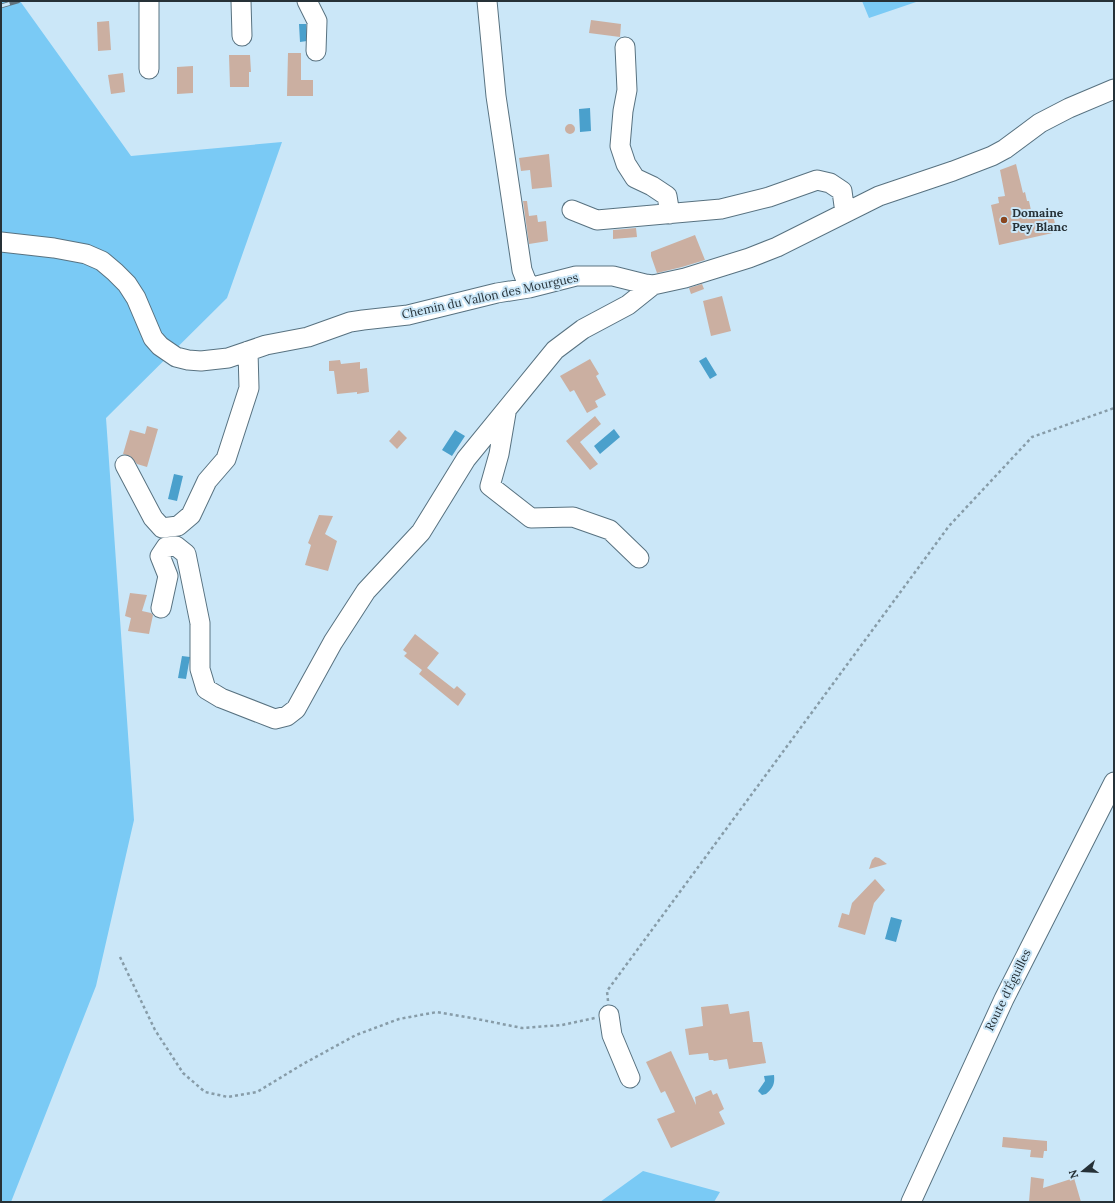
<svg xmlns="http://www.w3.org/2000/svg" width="1115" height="1203" font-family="Lora,serif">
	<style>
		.green { fill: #7acaf5 }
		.water { fill: #4aa0cc }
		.building { fill: #cbafa1 }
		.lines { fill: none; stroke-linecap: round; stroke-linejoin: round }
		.minor-casing { stroke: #587280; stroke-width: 21 }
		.path { stroke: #879ca8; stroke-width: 2.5; stroke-dasharray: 3 3; stroke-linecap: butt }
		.minor { stroke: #fff; stroke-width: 19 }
		.rail-casing { stroke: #61727c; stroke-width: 4.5 }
		.rail { stroke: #cbe7f8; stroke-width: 3; stroke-dasharray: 9; stroke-linecap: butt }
		.poi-dot { fill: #8b461e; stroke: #cbe7f8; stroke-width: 1.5 }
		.labels { text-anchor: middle; stroke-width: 4; stroke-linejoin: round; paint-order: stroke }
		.poi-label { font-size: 12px; font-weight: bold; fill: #263137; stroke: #cbe7f8; text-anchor: start }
		.street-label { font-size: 12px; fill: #263137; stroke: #cbe7f8 }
	</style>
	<rect width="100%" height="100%" fill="#cbe7f8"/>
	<!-- green -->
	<path class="green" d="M1,1H20L131,156L282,142L227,298L106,418L134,820L96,986L11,1202H1Z
		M862,1H919L869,18Z
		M643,1171L720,1192L714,1202H600Z"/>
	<!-- water -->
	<path class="water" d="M299,24H306L307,41L300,42Z
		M590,108L591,131L580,132L579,109Z
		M706,357L717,375L710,379L699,361Z
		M614,429L620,437L600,454L594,446Z
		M455,430L465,436L452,456L442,450Z
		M174,474L183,476L177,501L168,499Z
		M182,656L190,657L186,679L178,678Z
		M891,917L902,920L896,942L885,939Z
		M774,1075C775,1084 773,1088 766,1094L762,1095L758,1091L765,1081L764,1076Z"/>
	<!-- building -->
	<path class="building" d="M591,20L621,24L620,37L589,33Z
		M109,21L111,50L98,51L97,22Z
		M288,53H301V80H313V96H287Z
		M229,55H250L251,72H249V87H230Z
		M193,66V93L177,94V67Z
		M123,73L125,92L111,94L108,75Z
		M565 129a5 5 0 1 1 10 0a5 5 0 1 1-10 0Z
		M549,154L552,187L532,189L530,170L521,171L519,158Z
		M1016,164L1023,193L1025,192L1027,201H1029L1032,215L1052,211L1057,232L999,245L991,205L999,203L998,197L1005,196L1000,170Z
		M523,201H527L529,216L537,215L538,222L546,221L548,241L529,244Z
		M636,228L637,237L613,239V230Z
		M695,235L705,260L682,267L657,273L651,256V252Z
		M702,284L704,289L691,294L689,288Z
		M722,296L731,331L711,336L703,301Z
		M590,359L599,374L596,376L606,395L595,401L598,407L587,413L574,390L570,392L560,376Z
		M340,360L341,364L360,362V369L367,368L369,392L357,394V392L337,394L334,371H329V361Z
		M595,416L601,424L580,442L598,464L590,470L566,441Z
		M147,426L158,429L147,467L137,464L130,456L123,454L130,430L145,434Z
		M399,430L407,438L397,449L389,441Z
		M319,515L333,516L325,534L337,541L328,571L305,565L311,545L308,543Z
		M130,593L147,595L142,611L151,613L153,615L149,634L128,631L131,618L125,616Z
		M415,634L439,653L427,668L454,689L457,686L466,694L458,706L419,674L422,670L404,656L407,653L403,650Z
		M875,857L879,858L887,864L869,869L872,860Z
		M875,879L885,890L874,903L865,935L838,927L842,913L849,915L852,903Z
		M728,1004L730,1014L749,1011L753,1042H762L766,1063L729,1069L727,1059L714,1061L713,1060H709L708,1053L689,1055L685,1029L703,1026L701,1007Z
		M671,1051L696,1105L695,1097L711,1090L713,1095L717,1093L724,1109L719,1112L725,1124L671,1148L657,1119L675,1112L665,1091L661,1093L646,1062Z
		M1003,1137L1047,1141V1151H1044L1043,1158L1030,1157L1031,1150L1002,1147Z
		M1031,1177L1044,1179L1043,1188L1074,1178L1081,1202H1029Z"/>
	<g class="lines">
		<!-- minor casing -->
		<g class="minor-casing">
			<path id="minor" d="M241,1L242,36
				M307,1L317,21L316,51
				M487,1L496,96L522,270L529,288
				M625,47L627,90L623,111L620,146L626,164L635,178L652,186L667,196L670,214
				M149,69V1
				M572,210L597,220L721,209L769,197L817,180L830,183L842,191L845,213
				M1,242L54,248L86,254L102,261L115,272L127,284L136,298L153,338L160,346L176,357L188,360L201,361L228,358L266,345L308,337L350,322L363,320L408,315L497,293L529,288L576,276H613L645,284L653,285L685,278L749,258L777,247L879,196L953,171L992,156L1005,149L1040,123L1069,108L1114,89
				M506,413L499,454L490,486L531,518L573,517L610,530L639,558
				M125,465L153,518L162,528L178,526L191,515L207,481L226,459L249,388L248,351
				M161,608L168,576L160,556L166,547L176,546L186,554L200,623V669L206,689L221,698L275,719L287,716L296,709L333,642L366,591L421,532L466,459L555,350L583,329L628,305L653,285
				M609,1015L612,1035L630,1078
				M911,1202L1004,999L1114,782"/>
		</g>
		<!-- path -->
		<path class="path" d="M120,957L155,1030L183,1073L205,1092L228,1097L257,1092L303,1064L356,1035L399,1019L437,1012L472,1018L522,1028L562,1025L595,1018
			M608,1001L607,991L949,526L1032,437L1114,408"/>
		<!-- minor -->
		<use href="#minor" class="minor"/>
		<!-- rail casing -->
		<g class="rail-casing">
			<path id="rail" d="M1,6L18,1"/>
		</g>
		<!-- rail -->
		<use href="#rail" class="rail"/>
	</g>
	<!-- markers -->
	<circle class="poi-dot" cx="1004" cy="220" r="4"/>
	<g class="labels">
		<!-- poi labels -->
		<g class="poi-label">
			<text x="1012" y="217">Domaine<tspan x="1012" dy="14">Pey Blanc</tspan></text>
		</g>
		<!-- street labels -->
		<g class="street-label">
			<text transform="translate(490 296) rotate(-12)" y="4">Chemin du Vallon des Mourgues</text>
			<text transform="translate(1008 990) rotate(-64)" y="4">Route d'Éguilles</text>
		</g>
	</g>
	<!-- border -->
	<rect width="1115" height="1203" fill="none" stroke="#263137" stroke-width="4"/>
	<!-- north arrow -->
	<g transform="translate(1083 1171) rotate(252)" stroke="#cbe7f8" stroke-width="3" paint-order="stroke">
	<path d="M0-3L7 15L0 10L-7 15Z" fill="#263137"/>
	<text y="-6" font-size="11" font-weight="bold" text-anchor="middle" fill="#263137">N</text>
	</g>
</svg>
